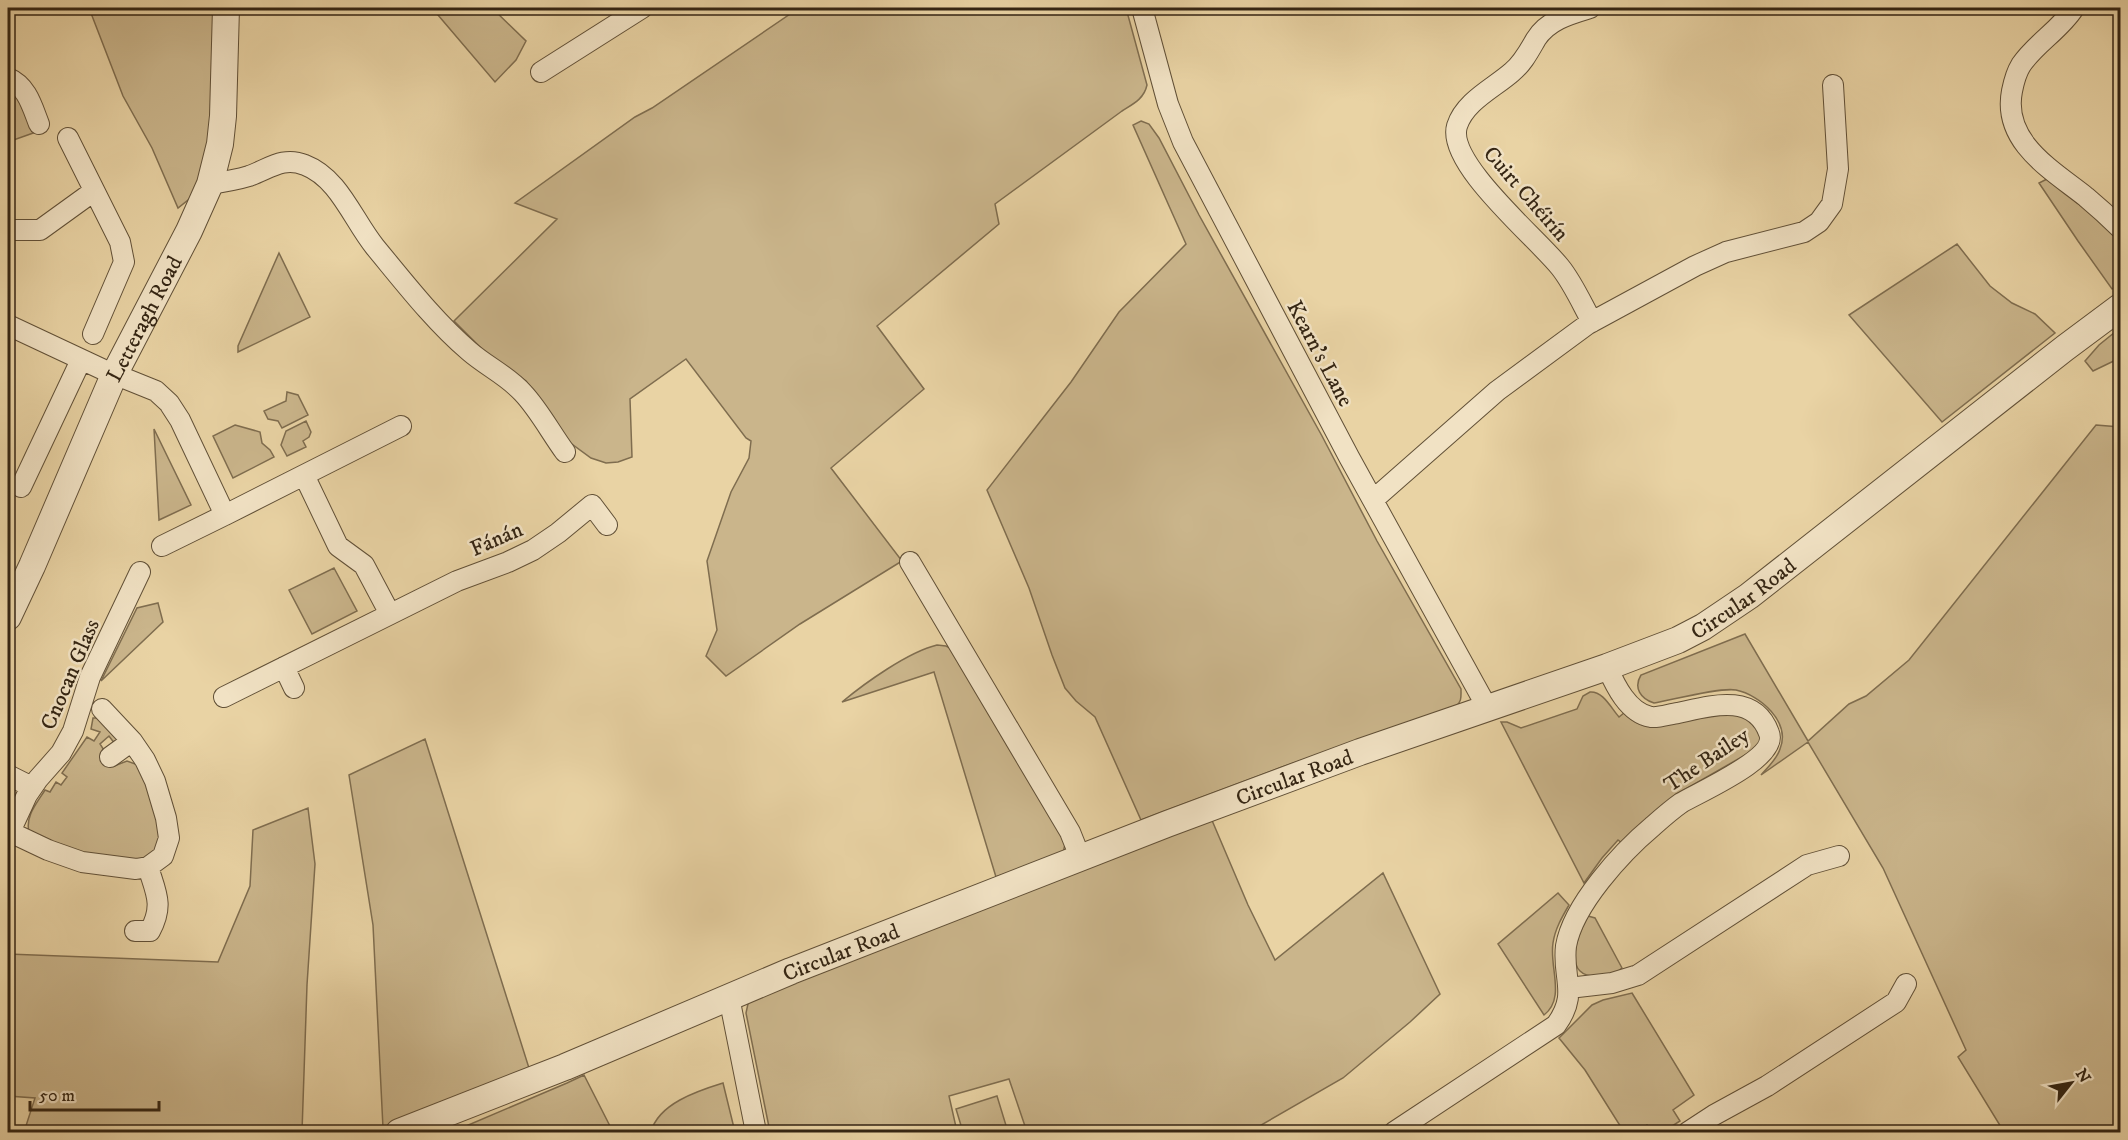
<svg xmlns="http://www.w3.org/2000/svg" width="2128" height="1140" font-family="'IM FELL DW Pica',serif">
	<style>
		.green { fill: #cab58b; stroke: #7f6d4f; stroke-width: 1.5 }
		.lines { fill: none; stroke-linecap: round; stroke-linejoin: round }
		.minor-casing { stroke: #615037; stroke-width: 22 }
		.tertiary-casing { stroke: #615037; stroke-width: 28 }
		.minor { stroke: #f1e2c4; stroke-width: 20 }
		.tertiary { stroke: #f1e2c4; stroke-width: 26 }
		.labels { text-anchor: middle; stroke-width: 5; stroke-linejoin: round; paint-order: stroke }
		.street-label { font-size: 22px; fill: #342513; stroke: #f1e2c4 }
	</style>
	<rect width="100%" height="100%" fill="#e9d3a4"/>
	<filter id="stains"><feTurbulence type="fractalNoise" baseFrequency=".00333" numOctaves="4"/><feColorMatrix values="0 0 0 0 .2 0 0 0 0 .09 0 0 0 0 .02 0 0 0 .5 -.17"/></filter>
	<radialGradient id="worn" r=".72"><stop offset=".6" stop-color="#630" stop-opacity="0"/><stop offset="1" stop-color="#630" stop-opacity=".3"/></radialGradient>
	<!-- green -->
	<path class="green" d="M89,8H218L215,111L198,192L178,208L152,148L123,96Z
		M432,8H492L526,41L516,60L495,82Z
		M799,8H1126L1147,85C1144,99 1133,104 1122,111L995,204L999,224L877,326L924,389L831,468L902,561L800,624L726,676L706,656L717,630L707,561L731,492L749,458L751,441L746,438L686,359L630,399L632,457L618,462L606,463L591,458L565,439L526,381L486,353L454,321L557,219L515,203L635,117L652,108Z
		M8,86L13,88L36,132L8,142Z
		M1141,121L1149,124L1159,138L1199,215L1322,436L1377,541L1461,689C1461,697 1462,702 1455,707L1282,767L1141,820L1095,717L1076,701L1065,688L1052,655L1029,588L987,490L1071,382L1119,312L1186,244L1133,125Z
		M2047,179L2120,236V287L2112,289L2078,241L2039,183Z
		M1957,244L1990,286L2012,303L2035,314L2055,333L1942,422L1849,315Z
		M279,253L310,317L238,352V346Z
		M2120,328V358L2093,371L2085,361L2099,345Z
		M287,392L298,395L308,415L282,428L278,421L268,419L264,411L286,401Z
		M306,421L311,432L309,437L303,441L306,447L287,456L281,445L286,431Z
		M235,425L260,432L262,443L270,450L274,457L233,478L213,436Z
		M2096,425L2120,427V1132H2004L1958,1057L1966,1050L1883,868L1808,742L1761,775C1768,767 1777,759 1780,749C1791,722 1760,695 1736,690C1720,687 1672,700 1654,703C1641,699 1633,688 1641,675L1745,634L1808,741L1849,704L1866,696L1909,660Z
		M154,429L191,505L159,520Z
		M334,568L357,611L312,634L289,590Z
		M158,603L163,622L101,681L137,608Z
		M937,645L946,646L954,650L1066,840L1063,853L996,877L934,672L842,702C865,683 908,652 937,645Z
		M1590,692C1603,691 1611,708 1619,717L1624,713C1634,723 1641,726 1656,726L1735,711C1746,719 1762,727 1761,741L1747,754L1675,795L1622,843L1618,840L1602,858L1584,883L1501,722H1507L1521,728L1577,709L1583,696Z
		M93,718H97L117,737L115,744L109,736L100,744L114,766L127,761L138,765L145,775L162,839L157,852L140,861L82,856L29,832C25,816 37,803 45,790L50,792L56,782L61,785L67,777L62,773L87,737L94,741L100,732L91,729Z
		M425,739L529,1068L526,1072L383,1128L373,925L349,775Z
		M308,808L315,864L307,985L302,1132H24L35,1098L8,1096V954L218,962L250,886L253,830Z
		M1211,818L1248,905L1275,960L1383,873L1440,994L1410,1022L1343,1078L1249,1132H1027L1009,1079L949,1096L956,1127L939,1132H770L746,1013L749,999Z
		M1558,893L1569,905C1562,917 1555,929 1553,943C1549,967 1566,998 1544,1015L1498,944Z
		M1588,916L1595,918L1622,968C1615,975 1609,975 1600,976C1560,979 1577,936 1588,916Z
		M1632,993L1694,1095L1673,1110L1680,1121L1663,1132H1653L1647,1125L1636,1132H1624L1585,1070L1559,1038L1592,1005L1603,1000Z
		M584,1075L613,1132H452L567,1083Z
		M723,1083L735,1132H651C658,1104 697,1091 723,1083Z
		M997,1096L1008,1132H963L956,1109Z"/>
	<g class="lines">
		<!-- minor casing -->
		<g class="minor-casing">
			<path id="minor" d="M1142,8L1168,104L1183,142L1349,457L1488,709
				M1590,8C1570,14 1548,20 1536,39C1529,51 1523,63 1512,72C1494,88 1465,101 1457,126C1446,163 1537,238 1560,267C1573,283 1582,304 1592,322
				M2074,8C2060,30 2036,43 2021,65C2016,73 2014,81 2012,91C2002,142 2052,170 2086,197C2098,207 2109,217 2120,228
				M541,72L642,8
				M8,78C27,86 32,106 39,124
				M68,138L120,242L124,262L93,334
				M210,184C223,182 236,180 249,176C269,169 283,156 305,165C339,178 353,220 375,247C404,282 434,321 469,351C486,366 508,376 523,393C539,410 551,433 565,452
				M8,230H40L94,191
				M8,325L104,370L156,391L169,403L180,420L225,515L304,475L338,546L364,565L390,614
				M304,475L401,426
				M21,487L81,360
				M1373,500L1497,391L1588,324L1695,266L1726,252L1804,232L1819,222L1832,204L1838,169L1833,85
				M162,546L225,515
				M910,562L1070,832L1080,857
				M284,667L294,688
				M224,697L457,581L508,562L533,550L558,533L592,505L607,525
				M110,757L132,741
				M8,775L32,787
				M10,832L48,850L82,862L136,869L148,867L163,856L169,838L166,818L155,781L145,760L132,741L102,709
				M8,836L27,795L38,779L61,753L73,731L90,677L140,572
				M135,931H150C164,905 156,893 148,867
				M1569,988L1612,983L1638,975L1807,865L1839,856
				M729,997L756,1132
				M1394,1132L1556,1025C1579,994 1562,978 1566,946C1573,905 1622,852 1653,826C1662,818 1671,810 1681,803C1699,792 1779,758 1769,733C1754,692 1710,706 1678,713C1670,714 1659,718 1651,717C1628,713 1615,685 1607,667
				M1688,1132L1714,1115L1767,1086L1896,1002L1906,984"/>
		</g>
		<!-- tertiary casing -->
		<g class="tertiary-casing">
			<g id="tertiary">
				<path id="s1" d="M8,617L32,566L114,375L189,231L210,184L220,144L223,116L226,8"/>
				<path id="s2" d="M399,1132L565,1067L791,971L1167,824L1360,752L1607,667L1678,640L1703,627L1749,596L2065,348L2120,307"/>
			</g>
		</g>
		<!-- minor -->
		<use href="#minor" class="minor"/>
		<!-- tertiary -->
		<use href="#tertiary" class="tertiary"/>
	</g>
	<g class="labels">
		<!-- street labels -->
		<g class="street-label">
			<text transform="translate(1527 193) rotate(49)" y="8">Cuirt Chéirín</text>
			<text dy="8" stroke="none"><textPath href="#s1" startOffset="328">Letteragh Road</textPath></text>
			<text transform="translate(1321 353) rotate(62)" y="8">Kearn's Lane</text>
			<text transform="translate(496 538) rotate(-24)" y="8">Fánán</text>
			<text dy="8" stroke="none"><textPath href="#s2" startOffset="1448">Circular Road</textPath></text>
			<text transform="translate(69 674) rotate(-67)" y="8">Cnocan Glass</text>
			<text transform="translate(1706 759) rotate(-34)" y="8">The Bailey</text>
			<text dy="8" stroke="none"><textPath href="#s2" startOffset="963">Circular Road</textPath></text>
			<text dy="8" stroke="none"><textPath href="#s2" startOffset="477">Circular Road</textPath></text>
		</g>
	</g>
	<!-- margin -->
	<rect width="2128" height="1140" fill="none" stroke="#e9d3a4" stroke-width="30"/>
	<rect x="9" y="9" width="2110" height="1122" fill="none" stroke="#342513" stroke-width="3"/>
	<rect x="15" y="15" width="2098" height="1110" fill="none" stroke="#342513" stroke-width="1.5"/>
	<!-- north arrow -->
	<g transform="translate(2071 1083) rotate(59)" stroke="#f1e2c4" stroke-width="4.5" paint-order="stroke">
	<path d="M0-4.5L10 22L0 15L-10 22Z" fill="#342513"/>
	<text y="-9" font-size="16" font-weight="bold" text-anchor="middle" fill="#342513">N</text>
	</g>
	<!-- scale -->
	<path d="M30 1101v9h129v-9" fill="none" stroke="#342513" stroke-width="3"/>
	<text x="39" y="1101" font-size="18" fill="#342513" stroke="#f1e2c4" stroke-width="4.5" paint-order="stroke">50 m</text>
	<rect width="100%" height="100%" filter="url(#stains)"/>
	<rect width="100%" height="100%" fill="url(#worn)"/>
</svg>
